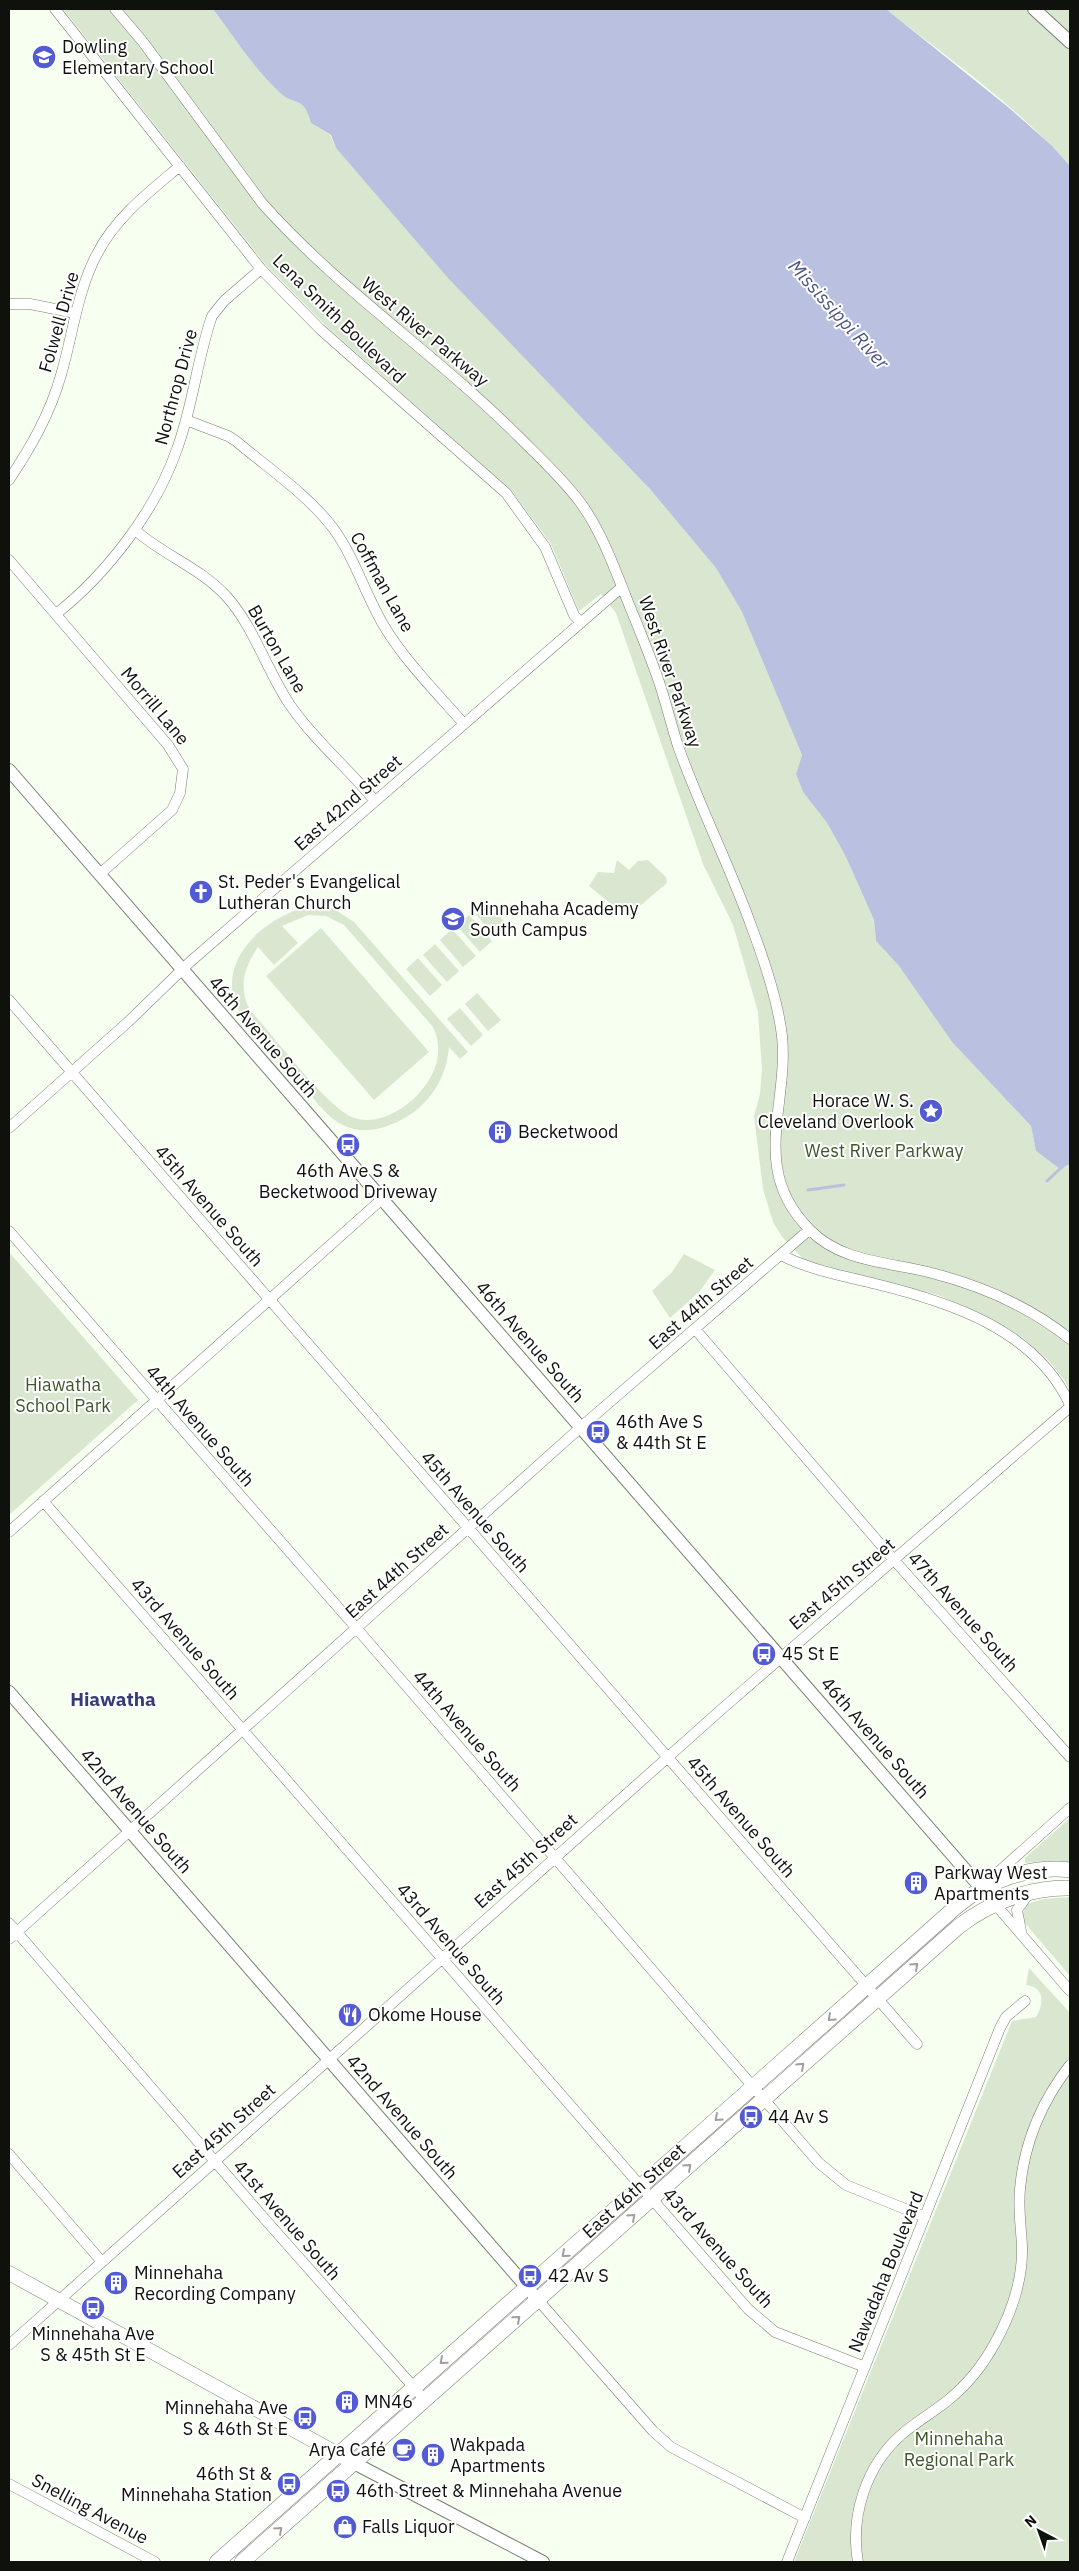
<svg xmlns="http://www.w3.org/2000/svg" width="1079" height="2571" font-family="'IBM Plex Sans',sans-serif">
	<style>
		.green { fill: #dae7d0; fill-rule: evenodd }
		.water { fill: #b9c0e0 }
		.lines { fill: none; stroke-linecap: round; stroke-linejoin: round }
		.stream { stroke: #b9c0e0; stroke-width: 3 }
		.minor-casing { stroke: #787f73; stroke-width: 11 }
		.tertiary-casing { stroke: #787f73; stroke-width: 14 }
		.secondary-casing { stroke: #787f73; stroke-width: 15 }
		.primary-casing { stroke: #787f73; stroke-width: 16 }
		.minor { stroke: #fff; stroke-width: 10 }
		.tertiary { stroke: #fff; stroke-width: 12 }
		.secondary { stroke: #fff; stroke-width: 14 }
		.primary { stroke: #fff; stroke-width: 15 }
		.oneway { stroke: #9fa09e }
		.labels { text-anchor: middle; stroke-width: 4; stroke-linejoin: round; paint-order: stroke }
		.poi-label { font-size: 18px; fill: #0f110d; stroke: #fff; text-anchor: start }
		.street-label { font-size: 18px; fill: #0f110d; stroke: #fff }
		.park-label { font-size: 18px; fill: #3e5628; stroke: #fff }
		.water-label { font-size: 19px; font-style: italic; fill: #4a5280; stroke: #fff }
		.neighbourhood-label { font-size: 19px; font-weight: bold; fill: #353c78; stroke: #fff }
	</style>
	<rect width="100%" height="100%" fill="#f7fff1"/>
	<!-- green -->
	<path class="green" d="M63,9H213C234,37 254,69 280,93C295,107 303,94 311,123L330,135L336,148L649,488L716,568L742,612L802,755L796,774L803,792L827,823L845,855L874,920L876,941L899,966L952,1042L1031,1126L1036,1151L1060,1169L1070,1164V1392L1065,1381L1049,1361L1023,1338L982,1314L938,1295L805,1261L782,1237L773,1222L763,1189L754,1116L760,1094L762,1070L758,1012L733,925L703,864L616,613L601,594L579,611L551,544L510,489L325,325L266,265Z
		M886,9H1070V166C1017,106 949,59 886,9Z
		M617,860L629,870L638,861L648,860L666,877L667,883L634,911L611,904L589,886L598,872L614,873Z
		M485,900L509,927L496,938L473,911Z
		M319,905L334,909L354,922L468,1052L460,1059L449,1047C447,1073 435,1096 414,1112C397,1124 372,1135 350,1128C327,1121 311,1094 296,1077C281,1060 246,1026 237,1007C214,956 274,909 319,905ZM308,915L326,916L344,925L433,1027C443,1048 438,1069 424,1087C410,1107 377,1128 352,1117C326,1106 272,1034 250,1010C238,987 244,968 258,947L274,965L298,943L282,926Z
		M469,915L492,941L480,952L456,925Z
		M321,928L429,1052L374,1100L266,976Z
		M452,929L476,956L463,967L440,940Z
		M435,944L459,971L447,982L423,955Z
		M418,958L442,985L430,996L406,969Z
		M477,993L501,1020L488,1031L465,1004Z
		M460,1008L483,1035L471,1046L447,1019Z
		M9,1252L138,1400L9,1515Z
		M684,1254L715,1270L699,1292L670,1318L652,1291L672,1272Z
		M1070,1818V1863L1046,1861L1025,1863V1858Z
		M1070,1897V1976L1024,1922L1022,1915L1027,1904L1043,1899Z
		M1029,1968L1070,2013V2562H794L1012,2021L1036,2017C1044,2004 1045,1987 1026,1985Z"/>
	<!-- water -->
	<path class="water" d="M213,9H886L1008,107L1051,145L1070,166V1164L1060,1169L1036,1151L1031,1126L952,1042L899,966L876,941L874,920L845,855L827,823L803,792L796,774L802,755L742,612L716,568L649,488L448,278L336,148L331,135L311,123C303,94 295,107 280,93C254,69 234,37 213,9Z"/>
	<g class="lines">
		<!-- stream -->
		<path class="stream" d="M1047,1181L1063,1166
			M808,1190L844,1185"/>
		<!-- minor casing -->
		<g class="minor-casing">
			<path id="minor" d="M55,9L261,269L320,329L506,493L545,547L574,615L581,623
				M115,9L143,42L262,203C339,290 436,354 518,436C539,457 562,478 580,502C601,531 613,564 626,597C638,627 651,657 661,688C667,707 672,727 678,746C700,808 730,866 752,928C764,960 778,1002 782,1036C789,1107 749,1169 810,1230C841,1262 888,1262 928,1272C980,1285 1029,1306 1070,1339
				M9,304H30L75,313
				M186,420L228,436L236,441C269,469 307,494 333,528C355,558 365,594 384,626C405,661 437,693 464,724
				M9,480C31,447 50,414 61,375C73,334 77,292 97,254C116,217 149,192 180,166
				M135,530C163,555 201,568 227,597C254,627 267,671 290,705C314,740 348,768 375,801
				M9,560L168,745L183,769L180,793L172,810L101,873
				M56,614C107,574 156,510 177,449C193,406 197,359 212,316L224,301L261,269
				M9,1000L917,2044
				M9,1128L128,1022L190,962L622,587
				M9,1231L351,1622L819,2163L846,2185L925,2217
				M781,1255C810,1270 844,1276 876,1284C950,1302 1036,1330 1070,1405
				M695,1329L894,1560L1070,1757
				M43,1501L748,2309L775,2332L865,2367
				M9,1532L382,1199
				M985,1884L1070,1808
				M995,1904L1070,1991
				M9,1923L263,2217L425,2400
				M1021,1931L1017,1910L1029,1893
				M9,1939L581,1427L809,1230
				M9,2154L102,2262
				M538,2300L653,2431L671,2447L805,2518
				M9,2345L723,1708L1070,1407
				M9,2484L155,2562
				M787,2562L1000,2028L1006,2017L1025,2001
				M858,2562C850,2516 866,2466 901,2435C916,2422 932,2413 947,2401C966,2386 983,2365 995,2343C1011,2314 1023,2279 1022,2246C1021,2227 1018,2208 1020,2189C1024,2143 1042,2101 1070,2065"/>
		</g>
		<!-- tertiary casing -->
		<g class="tertiary-casing">
			<path id="tertiary" d="M1034,9L1070,42
				M9,770L995,1904
				M9,1692L538,2300
				M354,2463L543,2562"/>
		</g>
		<!-- secondary casing -->
		<g class="secondary-casing">
			<path id="secondary" d="M9,2273L354,2463"/>
		</g>
		<!-- primary casing -->
		<g class="primary-casing">
			<path id="primary" d="M217,2562L957,1906C987,1881 1030,1865 1070,1870
				M242,2562L958,1927C990,1902 1030,1887 1070,1888"/>
		</g>
		<!-- minor -->
		<use href="#minor" class="minor"/>
		<!-- tertiary -->
		<use href="#tertiary" class="tertiary"/>
		<!-- secondary -->
		<use href="#secondary" class="secondary"/>
		<!-- primary -->
		<use href="#primary" class="primary"/>
	</g>
	<!-- one-way arrows -->
	<defs><path id="oneway-chevron" d="M-2-3.5L2.5 0L-2 3.5" fill="none" stroke-width="1.6" stroke-linecap="round" stroke-linejoin="round" transform="scale(1.25)"/></defs>
	<g class="oneway">
		<use href="#oneway-chevron" transform="translate(915 1966) rotate(-42)"/>
		<use href="#oneway-chevron" transform="translate(831 2018) rotate(138)"/>
		<use href="#oneway-chevron" transform="translate(801 2066) rotate(-43)"/>
		<use href="#oneway-chevron" transform="translate(718 2118) rotate(138)"/>
		<use href="#oneway-chevron" transform="translate(688 2167) rotate(-42)"/>
		<use href="#oneway-chevron" transform="translate(632 2217) rotate(-42)"/>
		<use href="#oneway-chevron" transform="translate(565 2254) rotate(139)"/>
		<use href="#oneway-chevron" transform="translate(517 2319) rotate(-41)"/>
		<use href="#oneway-chevron" transform="translate(443 2361) rotate(139)"/>
		<use href="#oneway-chevron" transform="translate(279 2530) rotate(-42)"/>
	</g>
	<!-- icons -->
	<defs>
		<g id="school-disc" transform="scale(1.25)"><circle r="9.5" fill="#525bd2" stroke="#fff"/><path d="M0-5L7-2L0 1L-7-2ZM-4 1L0 2.5L4 1V4Q0 6-4 4Z" fill="#fff"/></g>
		<g id="church-disc" transform="scale(1.25)"><circle r="9.5" fill="#525bd2" stroke="#fff"/><path d="M-1.2-6h2.4v3.5h3.3v2.4h-3.3V6h-2.4V-.1h-3.3v-2.4h3.3Z" fill="#fff"/></g>
		<g id="sight-disc" transform="scale(1.25)"><circle r="9.5" fill="#525bd2" stroke="#fff"/><path d="M0-6L1.8-2.2L6-1.7L2.9 1.2L3.7 5.4L0 3.3L-3.7 5.4L-2.9 1.2L-6-1.7L-1.8-2.2Z" fill="#fff"/></g>
		<g id="building-disc" transform="scale(1.25)"><circle r="9.5" fill="#525bd2" stroke="#fff"/><path d="M-4-6H4V6H1V3H-1V6H-4ZM-2.5-4.3h1.7v1.8h-1.7ZM.8-4.3h1.7v1.8H.8ZM-2.5-1h1.7V.8h-1.7ZM.8-1h1.7V.8H.8Z" fill="#fff"/></g>
		<g id="bus-disc" transform="scale(1.25)"><circle r="9.5" fill="#525bd2" stroke="#fff"/><path d="M-5-6H5V4H4V6H2V4H-2V6H-4V4H-5ZM-3.5-4V0h7V-4ZM-3.5 1.2v1.5H-2V1.2ZM2 1.2v1.5H3.5V1.2Z" fill="#fff"/></g>
		<g id="restaurant-disc" transform="scale(1.25)"><circle r="9.5" fill="#525bd2" stroke="#fff"/><path d="M-5-6h1v4h1v-4h1v4h1v-4h1v5L-1.5 .5V6h-2V.5L-5-1ZM5-6V6H3V1.5H1.5Q1.5-4 5-6Z" fill="#fff"/></g>
		<g id="cafe-disc" transform="scale(1.25)"><circle r="9.5" fill="#525bd2" stroke="#fff"/><path d="M-5.5-4.5H6V0H3Q3 3.5 0 3.5H-2.5Q-5.5 3.5-5.5 0ZM3-3.2v2h1.7v-2ZM-6 4.5H4V6H-6Z" fill="#fff"/></g>
		<g id="shop-disc" transform="scale(1.25)"><circle r="9.5" fill="#525bd2" stroke="#fff"/><path d="M-5-2.5h2.3a2.7 3.5 0 0 1 5.4 0H5L5.5 6h-11ZM-1.5-2.5h3a1.5 2.3 0 0 0-3 0Z" fill="#fff"/></g>
	</defs>
	<g fill-rule="evenodd">
		<use href="#school-disc" x="44" y="57"/>
		<use href="#church-disc" x="201" y="892"/>
		<use href="#school-disc" x="453" y="919"/>
		<use href="#sight-disc" x="931" y="1111"/>
		<use href="#building-disc" x="500" y="1132"/>
		<use href="#bus-disc" x="348" y="1145"/>
		<use href="#bus-disc" x="598" y="1432"/>
		<use href="#bus-disc" x="764" y="1654"/>
		<use href="#building-disc" x="916" y="1883"/>
		<use href="#restaurant-disc" x="350" y="2015"/>
		<use href="#bus-disc" x="751" y="2117"/>
		<use href="#bus-disc" x="530" y="2276"/>
		<use href="#building-disc" x="116" y="2283"/>
		<use href="#bus-disc" x="93" y="2308"/>
		<use href="#building-disc" x="347" y="2402"/>
		<use href="#bus-disc" x="305" y="2418"/>
		<use href="#cafe-disc" x="404" y="2450"/>
		<use href="#building-disc" x="433" y="2455"/>
		<use href="#bus-disc" x="289" y="2484"/>
		<use href="#bus-disc" x="338" y="2491"/>
		<use href="#shop-disc" x="345" y="2527"/>
	</g>
	<g class="labels">
		<!-- poi labels -->
		<g class="poi-label">
			<text x="62" y="53">Dowling<tspan x="62" dy="21">Elementary School</tspan></text>
			<text x="218" y="888">St. Peder's Evangelical<tspan x="218" dy="21">Lutheran Church</tspan></text>
			<text x="470" y="915">Minnehaha Academy<tspan x="470" dy="21">South Campus</tspan></text>
			<text x="914" y="1107" text-anchor="end">Horace W. S.<tspan x="914" dy="21">Cleveland Overlook</tspan></text>
			<text x="518" y="1138">Becketwood</text>
			<text x="348" y="1177" text-anchor="middle">46th Ave S &amp;<tspan x="348" dy="21">Becketwood Driveway</tspan></text>
			<text x="616" y="1428">46th Ave S<tspan x="616" dy="21">&amp; 44th St E</tspan></text>
			<text x="782" y="1660">45 St E</text>
			<text x="934" y="1879">Parkway West<tspan x="934" dy="21">Apartments</tspan></text>
			<text x="368" y="2021">Okome House</text>
			<text x="768" y="2123">44 Av S</text>
			<text x="134" y="2279">Minnehaha<tspan x="134" dy="21">Recording Company</tspan></text>
			<text x="548" y="2282">42 Av S</text>
			<text x="93" y="2340" text-anchor="middle">Minnehaha Ave<tspan x="93" dy="21">S &amp; 45th St E</tspan></text>
			<text x="364" y="2408">MN46</text>
			<text x="288" y="2414" text-anchor="end">Minnehaha Ave<tspan x="288" dy="21">S &amp; 46th St E</tspan></text>
			<text x="450" y="2451">Wakpada<tspan x="450" dy="21">Apartments</tspan></text>
			<text x="386" y="2456" text-anchor="end">Arya Café</text>
			<text x="272" y="2480" text-anchor="end">46th St &amp;<tspan x="272" dy="21">Minnehaha Station</tspan></text>
			<text x="356" y="2497">46th Street &amp; Minnehaha Avenue</text>
			<text x="362" y="2533">Falls Liquor</text>
		</g>
		<!-- street labels -->
		<g class="street-label">
			<text transform="translate(339 319) rotate(44)" y="6">Lena Smith Boulevard</text>
			<text transform="translate(59 322) rotate(-74)" y="6">Folwell Drive</text>
			<text transform="translate(425 332) rotate(40)" y="6">West River Parkway</text>
			<text transform="translate(176 387) rotate(-75)" y="6">Northrop Drive</text>
			<text transform="translate(382 582) rotate(61)" y="6">Coffman Lane</text>
			<text transform="translate(277 649) rotate(60)" y="6">Burton Lane</text>
			<text transform="translate(670 672) rotate(71)" y="6">West River Parkway</text>
			<text transform="translate(155 706) rotate(50)" y="6">Morrill Lane</text>
			<text transform="translate(348 803) rotate(-41)" y="6">East 42nd Street</text>
			<text transform="translate(263 1037) rotate(49)" y="6">46th Avenue South</text>
			<text transform="translate(209 1206) rotate(49)" y="6">45th Avenue South</text>
			<text transform="translate(701 1303) rotate(-41)" y="6">East 44th Street</text>
			<text transform="translate(530 1342) rotate(49)" y="6">46th Avenue South</text>
			<text transform="translate(200 1426) rotate(49)" y="6">44th Avenue South</text>
			<text transform="translate(475 1512) rotate(49)" y="6">45th Avenue South</text>
			<text transform="translate(397 1571) rotate(-42)" y="6">East 44th Street</text>
			<text transform="translate(842 1584) rotate(-40)" y="6">East 45th Street</text>
			<text transform="translate(963 1612) rotate(48)" y="6">47th Avenue South</text>
			<text transform="translate(185 1639) rotate(49)" y="6">43rd Avenue South</text>
			<text transform="translate(467 1731) rotate(49)" y="6">44th Avenue South</text>
			<text transform="translate(875 1738) rotate(49)" y="6">46th Avenue South</text>
			<text transform="translate(136 1811) rotate(49)" y="6">42nd Avenue South</text>
			<text transform="translate(741 1817) rotate(49)" y="6">45th Avenue South</text>
			<text transform="translate(526 1861) rotate(-42)" y="6">East 45th Street</text>
			<text transform="translate(451 1944) rotate(49)" y="6">43rd Avenue South</text>
			<text transform="translate(402 2117) rotate(49)" y="6">42nd Avenue South</text>
			<text transform="translate(224 2131) rotate(-42)" y="6">East 45th Street</text>
			<text transform="translate(634 2191) rotate(-42)" y="6">East 46th Street</text>
			<text transform="translate(287 2220) rotate(49)" y="6">41st Avenue South</text>
			<text transform="translate(718 2248) rotate(48)" y="6">43rd Avenue South</text>
			<text transform="translate(886 2272) rotate(-68)" y="6">Nawadaha Boulevard</text>
			<text transform="translate(90 2509) rotate(28)" y="6">Snelling Avenue</text>
		</g>
		<!-- park labels -->
		<g class="park-label">
			<text x="884" y="1157">West River Parkway</text>
			<text x="63" y="1391">Hiawatha<tspan x="63" dy="21">School Park</tspan></text>
			<text x="959" y="2445">Minnehaha<tspan x="959" dy="21">Regional Park</tspan></text>
		</g>
		<!-- water labels -->
		<g class="water-label">
			<text transform="translate(839 314) rotate(48)" y="7">Mississippi River</text>
		</g>
		<!-- neighbourhood labels -->
		<g class="neighbourhood-label">
			<text x="113" y="1706">Hiawatha</text>
		</g>
	</g>
	<!-- border -->
	<rect width="1079" height="2571" fill="none" stroke="#0f110d" stroke-width="20"/>
	<!-- north arrow -->
	<g transform="translate(1039 2531) rotate(319)" stroke="#ffffff" stroke-width="4" paint-order="stroke">
	<path d="M0-4L9 19L0 12L-9 19Z" fill="#0f110d"/>
	<text y="-8" font-size="14" font-weight="bold" text-anchor="middle" fill="#0f110d">N</text>
	</g>
</svg>
